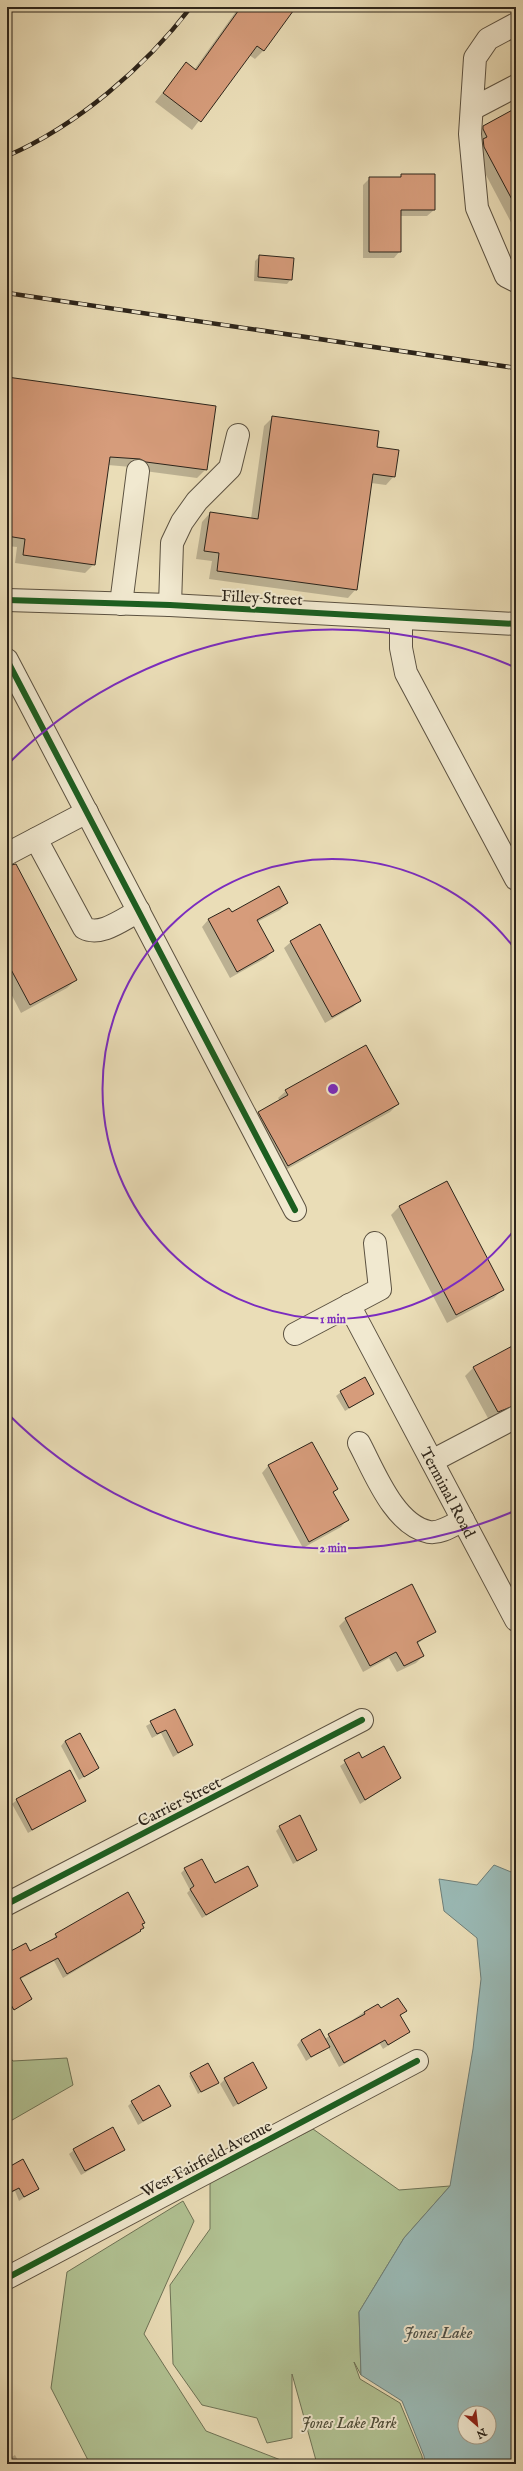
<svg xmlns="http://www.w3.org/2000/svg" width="523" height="2471" font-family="'IM FELL English',serif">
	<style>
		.green { fill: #b1c293; stroke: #6e7356 }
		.water { fill: #9abab6; stroke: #6e7e78; fill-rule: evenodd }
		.shadow { fill: #0003 }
		.building { fill: #d69c7b; stroke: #2c241a }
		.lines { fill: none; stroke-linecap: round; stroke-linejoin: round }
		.minor-casing { stroke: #5c5241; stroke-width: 24 }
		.minor { stroke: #f1e9d0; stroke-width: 22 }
		.rail-casing { stroke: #2c241a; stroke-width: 4.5 }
		.rail { stroke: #f1e9d0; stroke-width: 3; stroke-dasharray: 9; stroke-linecap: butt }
		.cycleway-casing { stroke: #f1e9d0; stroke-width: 8 }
		.cycleway { stroke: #1b5e20; stroke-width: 6 }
		.ring { fill: none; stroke: #7b2cbf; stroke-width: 2 }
		.labels { text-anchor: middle; stroke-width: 4; stroke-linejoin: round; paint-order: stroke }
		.street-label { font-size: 16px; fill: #2c241a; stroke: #f1e9d0 }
		.park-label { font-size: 16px; font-style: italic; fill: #4d4c38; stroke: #f1e9d0 }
		.water-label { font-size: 17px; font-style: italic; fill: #4d5149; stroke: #f1e9d0 }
		.centre { fill: #7b2cbf; stroke: #f1e9d0; stroke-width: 2 }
		.ring-label { font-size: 12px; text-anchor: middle; font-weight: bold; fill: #7b2cbf; stroke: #f1e9d0; stroke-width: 4; stroke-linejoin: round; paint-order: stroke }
	</style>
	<rect width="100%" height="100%" fill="#eaddb7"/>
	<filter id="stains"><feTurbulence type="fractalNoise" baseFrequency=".005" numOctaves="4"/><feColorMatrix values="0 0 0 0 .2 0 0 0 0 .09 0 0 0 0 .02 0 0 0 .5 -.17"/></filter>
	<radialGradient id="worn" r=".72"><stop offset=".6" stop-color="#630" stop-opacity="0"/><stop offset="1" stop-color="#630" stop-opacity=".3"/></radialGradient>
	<!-- green -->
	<path class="green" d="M7,2054L13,2061L67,2058L73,2085L7,2123Z
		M313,2129L399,2190L450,2186L404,2238L359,2312L361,2375L354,2362L360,2379L400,2403L422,2456L423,2464H317L292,2374V2438L267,2443L257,2418L202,2405L173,2364L170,2285L210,2229V2182Z
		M183,2201L194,2221L144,2334L206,2431L291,2464H90L51,2388L67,2272Z"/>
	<!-- water -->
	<path class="water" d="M494,1865L516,1874V2464H425L424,2456L402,2401L361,2375L359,2312L404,2238L450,2186L473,2049L481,1979L477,1938L444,1911L439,1879L477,1885ZM465,2413H489V2437H465Z"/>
	<!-- shadow -->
	<path class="shadow" d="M239,7H294L263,51L255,59L249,55L192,130L155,102L186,64L194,70Z
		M516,109V232L476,156L475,135L484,126Z
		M402,175L434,210L427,216H400V251L394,258H363V185L370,178H399Z
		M260,256L291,279L287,284L254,281L255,261Z
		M7,378L206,469L197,478L137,470L131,467L108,465L94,564L85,573L15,563L17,547L7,546Z
		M273,417L376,448L394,476L386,485L371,483L356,589L348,598L209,579L212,561L196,559L202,522L210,513L251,519L264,426Z
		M7,869L76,980L67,988L21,1013L7,986Z
		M287,903L280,910L257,922L273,951L266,958L230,978L202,927L208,920L229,909L231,913Z
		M291,942L360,1000L353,1007L325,1023L284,948Z
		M286,1091L398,1104L390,1112L280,1173L251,1121L259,1113L280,1101L278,1098Z
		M399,1207L502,1290L494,1298L447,1323L391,1215Z
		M516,1345V1407L489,1420L465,1376L474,1367Z
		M341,1392L373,1394L345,1411L336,1396Z
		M312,1443L337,1489L333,1493L347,1520L341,1527L303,1548L262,1473L268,1466Z
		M346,1619L435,1631L417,1644L423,1656L416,1663L397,1672L389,1658L363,1672L339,1626Z
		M174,1710L192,1745L173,1757L161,1733L152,1738L146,1726Z
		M65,1741L98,1768L79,1780L61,1746Z
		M359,1753L362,1760L400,1778L360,1804L340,1766Z
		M17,1800L85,1801L28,1833L12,1804Z
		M280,1827L316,1850L293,1864L276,1831Z
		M185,1869L214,1884L257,1886L202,1918L187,1893L190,1890L181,1873Z
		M144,1923L136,1935L63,1978L54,1961L19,1980L30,1999L26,2003L8,2011L7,1953L26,1944L30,1953L52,1941L56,1935Z
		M380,2009L406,2011L400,2016L409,2032L383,2049L380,2044L339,2067L328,2047L306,2061L297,2045L301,2040L325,2039L364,2012Z
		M191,2074L215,2084L198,2094L189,2076Z
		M225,2079L265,2088L233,2107L220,2084Z
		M132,2102L170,2106L138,2125L128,2106Z
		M74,2150H124L81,2175L69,2154Z
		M7,2169L37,2189L19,2201L15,2191L7,2195Z
		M15,2455L20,2464H7V2460Z"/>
	<!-- building -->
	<path class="building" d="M241,7H296L264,51L257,46L201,122L163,93L186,62L196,70Z
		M516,108V207L484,147L483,139L487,137L483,129V126Z
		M401,174H435V210H401V252H369V177H401Z
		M259,255L294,258L292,280L258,277Z
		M7,377L216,406L207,470L146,462L140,459L110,457L95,565L23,555L25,539L7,536Z
		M272,416L379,431L377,447L399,450L395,477L373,474L357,590L217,571L219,553L204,551L210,512L258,519Z
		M16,864L77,980L30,1005L7,962V866Z
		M279,886L288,903L257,920L274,951L237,972L208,919L229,908L232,912Z
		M320,924L361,1001L332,1017L290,941Z
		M366,1045L399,1104L288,1166L258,1112L288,1095L285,1090Z
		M447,1181L504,1290L456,1315L399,1206Z
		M516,1344V1405L498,1412L473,1367Z
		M365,1377L374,1394L349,1408L340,1391Z
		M312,1442L338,1489L333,1492L349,1520L309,1542L268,1465Z
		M412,1584L436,1632L417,1642L424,1656L404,1666L396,1652L370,1666L345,1618Z
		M175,1709L193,1745L178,1753L166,1730L157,1734L150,1721Z
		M80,1733L99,1768L84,1777L65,1741Z
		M384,1746L401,1778L365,1800L344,1760L359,1752L362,1758Z
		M70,1770L86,1801L32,1830L16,1799Z
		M300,1815L317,1850L297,1861L279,1826Z
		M202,1859L215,1883L248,1866L258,1886L206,1915L190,1889L194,1886L184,1868Z
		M128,1892L145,1923L142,1924L144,1928L140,1930L141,1931L67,1974L58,1958L20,1978L32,1999L14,2010L7,1998V1953L26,1943L30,1951L57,1937L55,1934Z
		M398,1998L407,2011L400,2015L410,2032L388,2045L385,2040L344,2063L328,2034L365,2014L364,2012L378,2004L381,2008Z
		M320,2029L330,2047L311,2057L301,2040Z
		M253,2062L267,2088L238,2104L224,2078Z
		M208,2063L219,2083L201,2092L190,2073Z
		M159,2085L171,2106L143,2121L131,2101Z
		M113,2127L125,2150L85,2171L73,2149Z
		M23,2159L39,2189L24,2197L19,2188L7,2194V2168Z"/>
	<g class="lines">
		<!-- minor casing -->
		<g class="minor-casing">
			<g id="minor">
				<path d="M516,24L488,39L475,58L470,134L477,208L506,276L516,281"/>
				<path d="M472,109L516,86"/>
				<path d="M7,600L170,605L516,624"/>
				<path d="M121,604L138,471"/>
				<path d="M170,605L172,543L182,522L197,501L230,468L238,435"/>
				<path d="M401,618V648L406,673L516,879"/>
				<path d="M7,660L295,1210"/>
				<path d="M36,839L84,928C101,937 123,919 139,911"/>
				<path d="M7,854L87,812"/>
				<path id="s1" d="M349,1305L516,1620"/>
				<path d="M295,1334L380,1289L375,1243"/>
				<path d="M359,1443C374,1471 394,1525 429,1532C440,1534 453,1525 463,1520"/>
				<path d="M432,1461L516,1417"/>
				<path d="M7,1904L362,1720"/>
				<path d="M7,2278L417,2061"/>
			</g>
		</g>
		<!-- minor -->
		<use href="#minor" class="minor"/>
		<!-- rail casing -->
		<g class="rail-casing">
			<path id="rail" d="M7,156C77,126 145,67 191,7
				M7,293L516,368"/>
		</g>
		<!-- rail -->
		<use href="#rail" class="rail"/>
		<!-- cycleway casing -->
		<g class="cycleway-casing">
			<path id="cycleway" d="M7,600L170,605L516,624
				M7,660L295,1210
				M7,1904L362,1720
				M7,2278L417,2061"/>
		</g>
		<!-- cycleway -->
		<use href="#cycleway" class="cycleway"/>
	</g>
	<!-- distance rings -->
	<g class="ring">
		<path d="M515 1229A230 230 0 1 1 515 949"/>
		<path d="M512 1512A459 459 0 0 1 8 1414M8 764A459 459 0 0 1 512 666"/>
	</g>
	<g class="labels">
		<!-- street labels -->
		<g class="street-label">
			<text transform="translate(262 597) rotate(3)" y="6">Filley Street</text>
			<text dy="6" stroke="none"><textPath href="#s1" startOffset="212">Terminal Road</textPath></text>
			<text transform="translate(179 1801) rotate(-27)" y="6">Carrier Street</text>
			<text transform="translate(206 2158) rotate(-28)" y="6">West Fairfield Avenue</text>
		</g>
		<!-- park labels -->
		<g class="park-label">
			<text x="349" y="2428">Jones Lake Park</text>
		</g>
		<!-- water labels -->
		<g class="water-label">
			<text x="438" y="2338">Jones Lake</text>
		</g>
	</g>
	<circle cx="333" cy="1089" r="6" class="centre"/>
	<g class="ring-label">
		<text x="333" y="1323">1 min</text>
		<text x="333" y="1552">2 min</text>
	</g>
	<!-- margin -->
	<rect width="523" height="2471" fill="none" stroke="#eaddb7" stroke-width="24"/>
	<rect x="8" y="8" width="507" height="2455" fill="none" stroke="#2c241a" stroke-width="2"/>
	<rect x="12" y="12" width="499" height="2447" fill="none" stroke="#2c241a"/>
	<!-- north arrow -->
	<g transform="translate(477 2425) rotate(152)"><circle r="19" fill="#f1e9d0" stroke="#a29a87"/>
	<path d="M0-3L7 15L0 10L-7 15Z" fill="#8f2418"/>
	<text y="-6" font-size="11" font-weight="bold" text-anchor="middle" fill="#2c241a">N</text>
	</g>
	<rect width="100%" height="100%" filter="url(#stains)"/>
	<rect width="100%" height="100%" fill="url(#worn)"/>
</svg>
